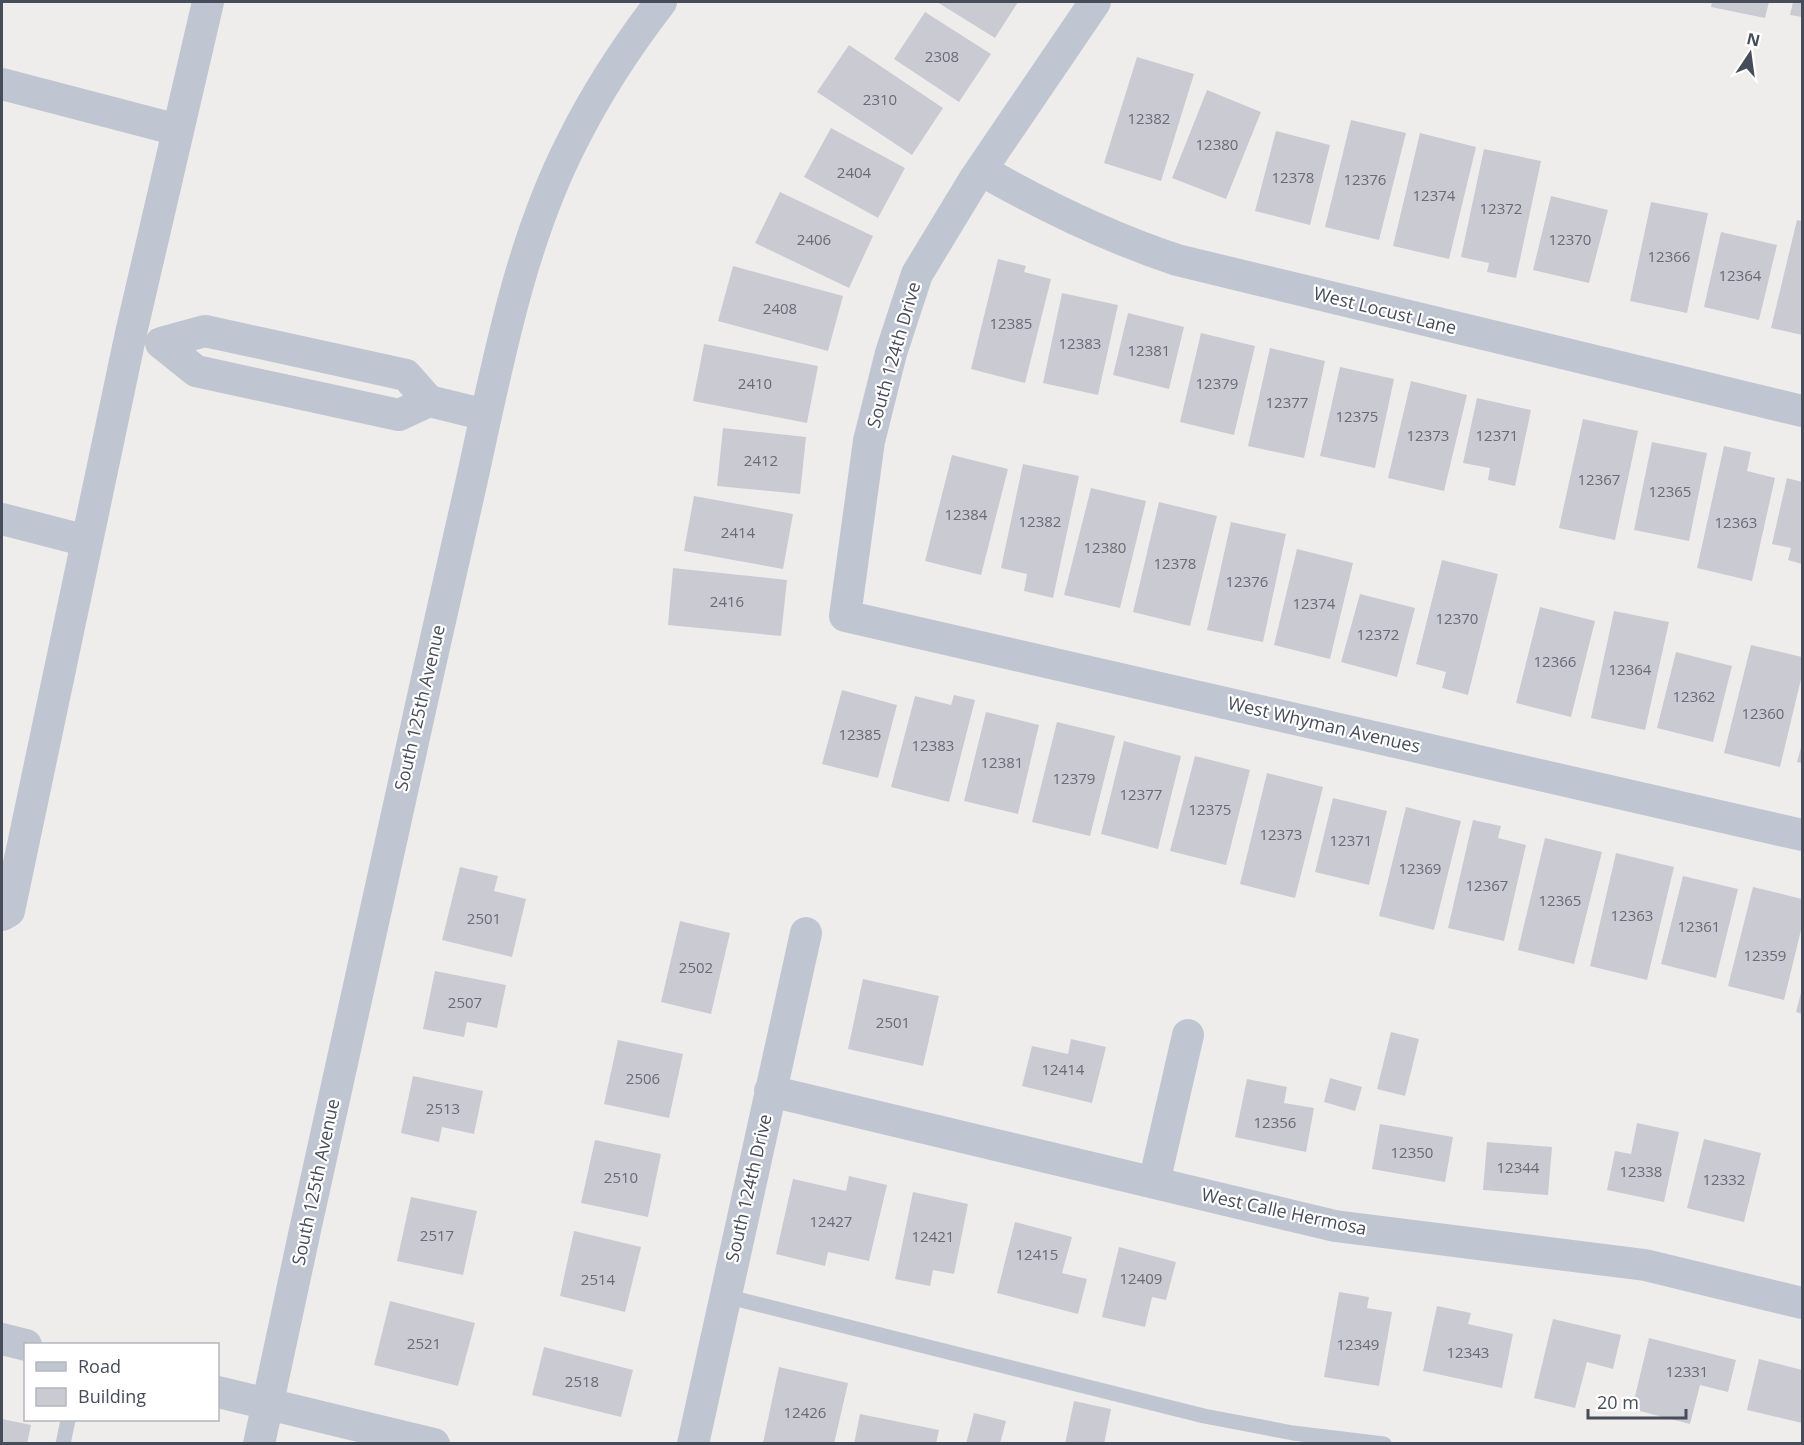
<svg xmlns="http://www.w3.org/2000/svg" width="1804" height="1445" font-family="'Open Sans',sans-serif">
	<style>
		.building { fill: #cacad2 }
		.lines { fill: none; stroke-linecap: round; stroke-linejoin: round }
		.service { stroke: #c0c6d1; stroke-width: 15 }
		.minor { stroke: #c0c6d1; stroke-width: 32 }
		.labels { text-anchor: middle; stroke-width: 4.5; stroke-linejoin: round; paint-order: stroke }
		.number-label { font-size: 15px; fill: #676c77 }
		.street-label { font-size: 18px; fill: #464c59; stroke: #fff }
	</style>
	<rect width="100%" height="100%" fill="#efedec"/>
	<!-- building -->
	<path class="building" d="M937,2H1018L995,38Z
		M1712,2H1769L1765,18L1711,7Z
		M1793,2H1802V17L1790,15Z
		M925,12L991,54L959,102L894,59Z
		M849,45L943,108L912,155L817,92Z
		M1137,57L1194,74L1161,181L1104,163Z
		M1207,90L1261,112L1226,199L1172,178Z
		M1351,120L1406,133L1379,240L1325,227Z
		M831,128L905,168L878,218L804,177Z
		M1276,131L1330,145L1310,225L1255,211Z
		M1420,133L1476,147L1449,259L1393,246Z
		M1484,149L1541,161L1516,278L1487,272L1489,263L1461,257Z
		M780,192L873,236L849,288L755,243Z
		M1551,196L1608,210L1589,283L1533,270Z
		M1651,202L1708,213L1687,313L1630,301Z
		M1797,220L1802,221V335L1771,328Z
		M1721,232L1777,245L1759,320L1704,307Z
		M998,259L1026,266L1024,272L1051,279L1025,383L971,369Z
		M733,266L843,296L828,351L718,321Z
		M1062,293L1118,305L1098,395L1043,383Z
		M1128,313L1184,327L1169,389L1113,375Z
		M1201,333L1255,346L1234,435L1180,422Z
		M704,344L818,366L807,423L693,401Z
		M1270,348L1325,361L1304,458L1248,446Z
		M1340,367L1394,379L1375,468L1320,456Z
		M1411,381L1467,395L1444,491L1388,478Z
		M1477,398L1531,410L1515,486L1488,480L1490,468L1463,463Z
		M1583,419L1638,431L1615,540L1559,528Z
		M723,428L806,437L800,494L717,486Z
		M1652,442L1707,453L1689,541L1634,530Z
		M1724,446L1751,452L1747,471L1775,478L1752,581L1697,568Z
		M952,455L1008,469L981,575L925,561Z
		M1023,464L1079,476L1053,598L1024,591L1027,574L1001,568Z
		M1787,478L1802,482V564L1788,560L1791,548L1772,544Z
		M1091,488L1146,501L1120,608L1064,595Z
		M694,496L793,514L783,569L684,551Z
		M1159,502L1217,516L1190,626L1133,612Z
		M1231,522L1286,534L1263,642L1207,630Z
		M1297,549L1353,563L1330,659L1274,645Z
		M1442,560L1498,574L1468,695L1442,688L1446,672L1416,664Z
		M673,568L787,580L781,636L668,625Z
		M1360,594L1415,608L1397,677L1341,662Z
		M1540,607L1595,621L1571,717L1516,703Z
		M1614,611L1669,622L1645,730L1591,718Z
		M1751,645L1802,657V675L1780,767L1724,753Z
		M1676,652L1732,666L1713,742L1657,728Z
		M842,690L897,705L878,778L822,764Z
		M954,695L975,700L949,802L891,787L915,696L951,705Z
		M986,712L1039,725L1018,814L964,801Z
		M1057,722L1115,736L1090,836L1032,822Z
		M1124,741L1181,756L1158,849L1101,834Z
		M1802,744V763L1797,762Z
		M1195,756L1250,770L1226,865L1170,851Z
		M1267,773L1323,787L1295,898L1240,884Z
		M1333,798L1387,811L1369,885L1315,872Z
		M1406,807L1461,821L1434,930L1379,916Z
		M1473,820L1501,826L1498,838L1526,845L1504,941L1448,928Z
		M1545,838L1602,852L1574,964L1518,950Z
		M1616,853L1674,867L1647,980L1590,966Z
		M460,867L498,876L494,891L526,899L512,957L442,940Z
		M1683,876L1738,889L1716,978L1661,964Z
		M1753,887L1802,899V926L1784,1000L1728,986Z
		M680,921L730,933L711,1014L661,1002Z
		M435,971L506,985L497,1028L467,1022L464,1037L423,1029Z
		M863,979L939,996L923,1066L848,1049Z
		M1802,989V1014L1796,1012Z
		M1391,1032L1419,1039L1405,1096L1377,1089Z
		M1071,1039L1106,1047L1092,1103L1022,1086L1032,1046L1068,1054Z
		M618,1040L683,1054L669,1118L604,1104Z
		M413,1076L483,1091L474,1134L442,1127L439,1142L401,1133Z
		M1330,1078L1362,1087L1355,1111L1324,1102Z
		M1247,1079L1287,1087L1284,1103L1314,1108L1306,1152L1235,1137Z
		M1637,1123L1679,1132L1664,1202L1607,1190L1615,1151L1631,1154Z
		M1380,1124L1453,1137L1445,1182L1372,1169Z
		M1704,1139L1761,1153L1744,1222L1687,1208Z
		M595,1140L661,1154L648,1217L581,1203Z
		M1487,1142L1552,1147L1548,1195L1483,1190Z
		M849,1176L887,1185L869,1261L828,1252L825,1266L776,1254L793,1179L846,1191Z
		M913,1192L968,1204L954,1274L933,1270L930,1286L895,1279Z
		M411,1197L477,1211L463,1275L397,1261Z
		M1015,1222L1072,1237L1062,1273L1087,1279L1078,1314L997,1293Z
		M574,1231L641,1247L625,1312L560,1296Z
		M1119,1247L1176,1262L1166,1300L1152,1297L1145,1327L1102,1317Z
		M1339,1292L1369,1297L1367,1308L1392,1312L1379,1386L1324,1377Z
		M390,1301L475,1323L458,1386L374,1365Z
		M1437,1306L1471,1313L1468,1324L1513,1334L1502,1388L1423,1371Z
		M1553,1319L1621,1335L1613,1369L1587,1362L1575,1408L1534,1398Z
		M1649,1338L1736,1360L1728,1392L1700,1385L1690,1424L1632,1409Z
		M544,1347L633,1370L621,1417L532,1395Z
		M1759,1359L1802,1370V1423L1747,1410Z
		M779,1367L848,1383L834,1444L763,1443Z
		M1074,1401L1111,1409L1104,1444H1065Z
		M974,1413L1006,1421L1000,1444H966Z
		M860,1414L939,1430L936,1444H854Z
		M2,1419L31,1425L27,1444H2Z"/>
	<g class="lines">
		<!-- service -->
		<path class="service" d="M725,1296L1204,1416L1293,1433L1384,1444
			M63,1444L68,1420"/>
		<!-- minor -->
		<path class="minor" d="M1095,2L974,180L917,274L891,353L869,441L845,616L1802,835
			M2,84L178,130
			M981,170C1044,206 1108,237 1177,260L1802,411
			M429,401L399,415L196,371L161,343L205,331L406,375L429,401L486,415
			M2,519L87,541
			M2,915L9,911L131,333L208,2
			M770,1091L1335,1226L1645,1265L1802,1303
			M1154,1183L1188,1035
			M2,1339L26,1345
			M218,1392L434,1444
			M259,1444C314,1187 370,930 428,674C446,596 464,517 481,438C503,338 525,234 572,142C597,92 627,46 661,2
			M693,1444L806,933"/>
	</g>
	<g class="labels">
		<!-- number labels -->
		<g class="number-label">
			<text x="942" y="62">2308</text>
			<text x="880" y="105">2310</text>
			<text x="1149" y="124">12382</text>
			<text x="1217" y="150">12380</text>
			<text x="854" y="178">2404</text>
			<text x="1293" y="183">12378</text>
			<text x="1365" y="185">12376</text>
			<text x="1434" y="201">12374</text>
			<text x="1501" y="214">12372</text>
			<text x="814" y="245">2406</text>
			<text x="1570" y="245">12370</text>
			<text x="1669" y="262">12366</text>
			<text x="1740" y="281">12364</text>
			<text x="780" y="314">2408</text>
			<text x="1011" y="329">12385</text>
			<text x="1080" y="349">12383</text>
			<text x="1149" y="356">12381</text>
			<text x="755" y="389">2410</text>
			<text x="1217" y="389">12379</text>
			<text x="1287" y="408">12377</text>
			<text x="1357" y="422">12375</text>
			<text x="1428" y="441">12373</text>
			<text x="1497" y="441">12371</text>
			<text x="761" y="466">2412</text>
			<text x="1599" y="485">12367</text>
			<text x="1670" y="497">12365</text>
			<text x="966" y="520">12384</text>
			<text x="1040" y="527">12382</text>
			<text x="1736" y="528">12363</text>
			<text x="738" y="538">2414</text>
			<text x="1105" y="553">12380</text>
			<text x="1175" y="569">12378</text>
			<text x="1247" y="587">12376</text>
			<text x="727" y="607">2416</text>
			<text x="1314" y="609">12374</text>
			<text x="1457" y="624">12370</text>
			<text x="1378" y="640">12372</text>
			<text x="1555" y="667">12366</text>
			<text x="1630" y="675">12364</text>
			<text x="1694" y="702">12362</text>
			<text x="1763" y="719">12360</text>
			<text x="860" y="740">12385</text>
			<text x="933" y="751">12383</text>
			<text x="1002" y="768">12381</text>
			<text x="1074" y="784">12379</text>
			<text x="1141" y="800">12377</text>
			<text x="1210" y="815">12375</text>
			<text x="1281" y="840">12373</text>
			<text x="1351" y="846">12371</text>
			<text x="1420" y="874">12369</text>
			<text x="1487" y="891">12367</text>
			<text x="1560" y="906">12365</text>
			<text x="1632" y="921">12363</text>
			<text x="484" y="924">2501</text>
			<text x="1699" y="932">12361</text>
			<text x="1765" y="961">12359</text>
			<text x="696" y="973">2502</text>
			<text x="465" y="1008">2507</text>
			<text x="893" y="1028">2501</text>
			<text x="1063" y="1075">12414</text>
			<text x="643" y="1084">2506</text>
			<text x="443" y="1114">2513</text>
			<text x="1275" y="1128">12356</text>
			<text x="1412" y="1158">12350</text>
			<text x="1518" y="1173">12344</text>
			<text x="1641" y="1177">12338</text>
			<text x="621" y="1183">2510</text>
			<text x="1724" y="1185">12332</text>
			<text x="831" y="1227">12427</text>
			<text x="437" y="1241">2517</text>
			<text x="933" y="1242">12421</text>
			<text x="1037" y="1260">12415</text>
			<text x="1141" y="1284">12409</text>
			<text x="598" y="1285">2514</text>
			<text x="424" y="1349">2521</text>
			<text x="1358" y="1350">12349</text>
			<text x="1468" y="1358">12343</text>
			<text x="1687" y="1377">12331</text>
			<text x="582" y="1387">2518</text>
			<text x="805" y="1418">12426</text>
		</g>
		<!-- street labels -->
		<g class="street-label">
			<text transform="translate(1385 311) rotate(14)" y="6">West Locust Lane</text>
			<text transform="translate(894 355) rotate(-74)" y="6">South 124th Drive</text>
			<text transform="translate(420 708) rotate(-77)" y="6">South 125th Avenue</text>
			<text transform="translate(1324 725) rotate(13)" y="6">West Whyman Avenues</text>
			<text transform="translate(316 1182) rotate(-78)" y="6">South 125th Avenue</text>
			<text transform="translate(749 1188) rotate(-77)" y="6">South 124th Drive</text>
			<text transform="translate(1284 1212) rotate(12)" y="6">West Calle Hermosa</text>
		</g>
	</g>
	<!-- border -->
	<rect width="1804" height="1445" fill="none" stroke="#464c59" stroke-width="6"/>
	<!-- legend -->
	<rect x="24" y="1343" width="195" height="78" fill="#ffffff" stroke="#b5b7bd" stroke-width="1.5"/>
	<rect x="36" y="1362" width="30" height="9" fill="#c0c6d1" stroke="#b5b7bd" stroke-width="1.5"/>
	<text x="78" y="1373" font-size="18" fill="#464c59">Road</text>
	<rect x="36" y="1388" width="30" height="18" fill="#cacad2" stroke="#b5b7bd" stroke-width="1.5"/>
	<text x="78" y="1403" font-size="18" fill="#464c59">Building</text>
	<!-- north arrow -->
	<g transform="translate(1750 54) rotate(13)" stroke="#ffffff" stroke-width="4.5" paint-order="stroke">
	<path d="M0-4.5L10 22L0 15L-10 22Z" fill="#464c59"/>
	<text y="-9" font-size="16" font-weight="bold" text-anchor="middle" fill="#464c59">N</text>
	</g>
	<!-- scale -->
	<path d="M1588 1409v9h98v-9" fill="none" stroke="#464c59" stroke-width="3"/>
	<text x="1597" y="1409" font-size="18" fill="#464c59" stroke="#ffffff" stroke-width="4.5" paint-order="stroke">20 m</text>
</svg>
